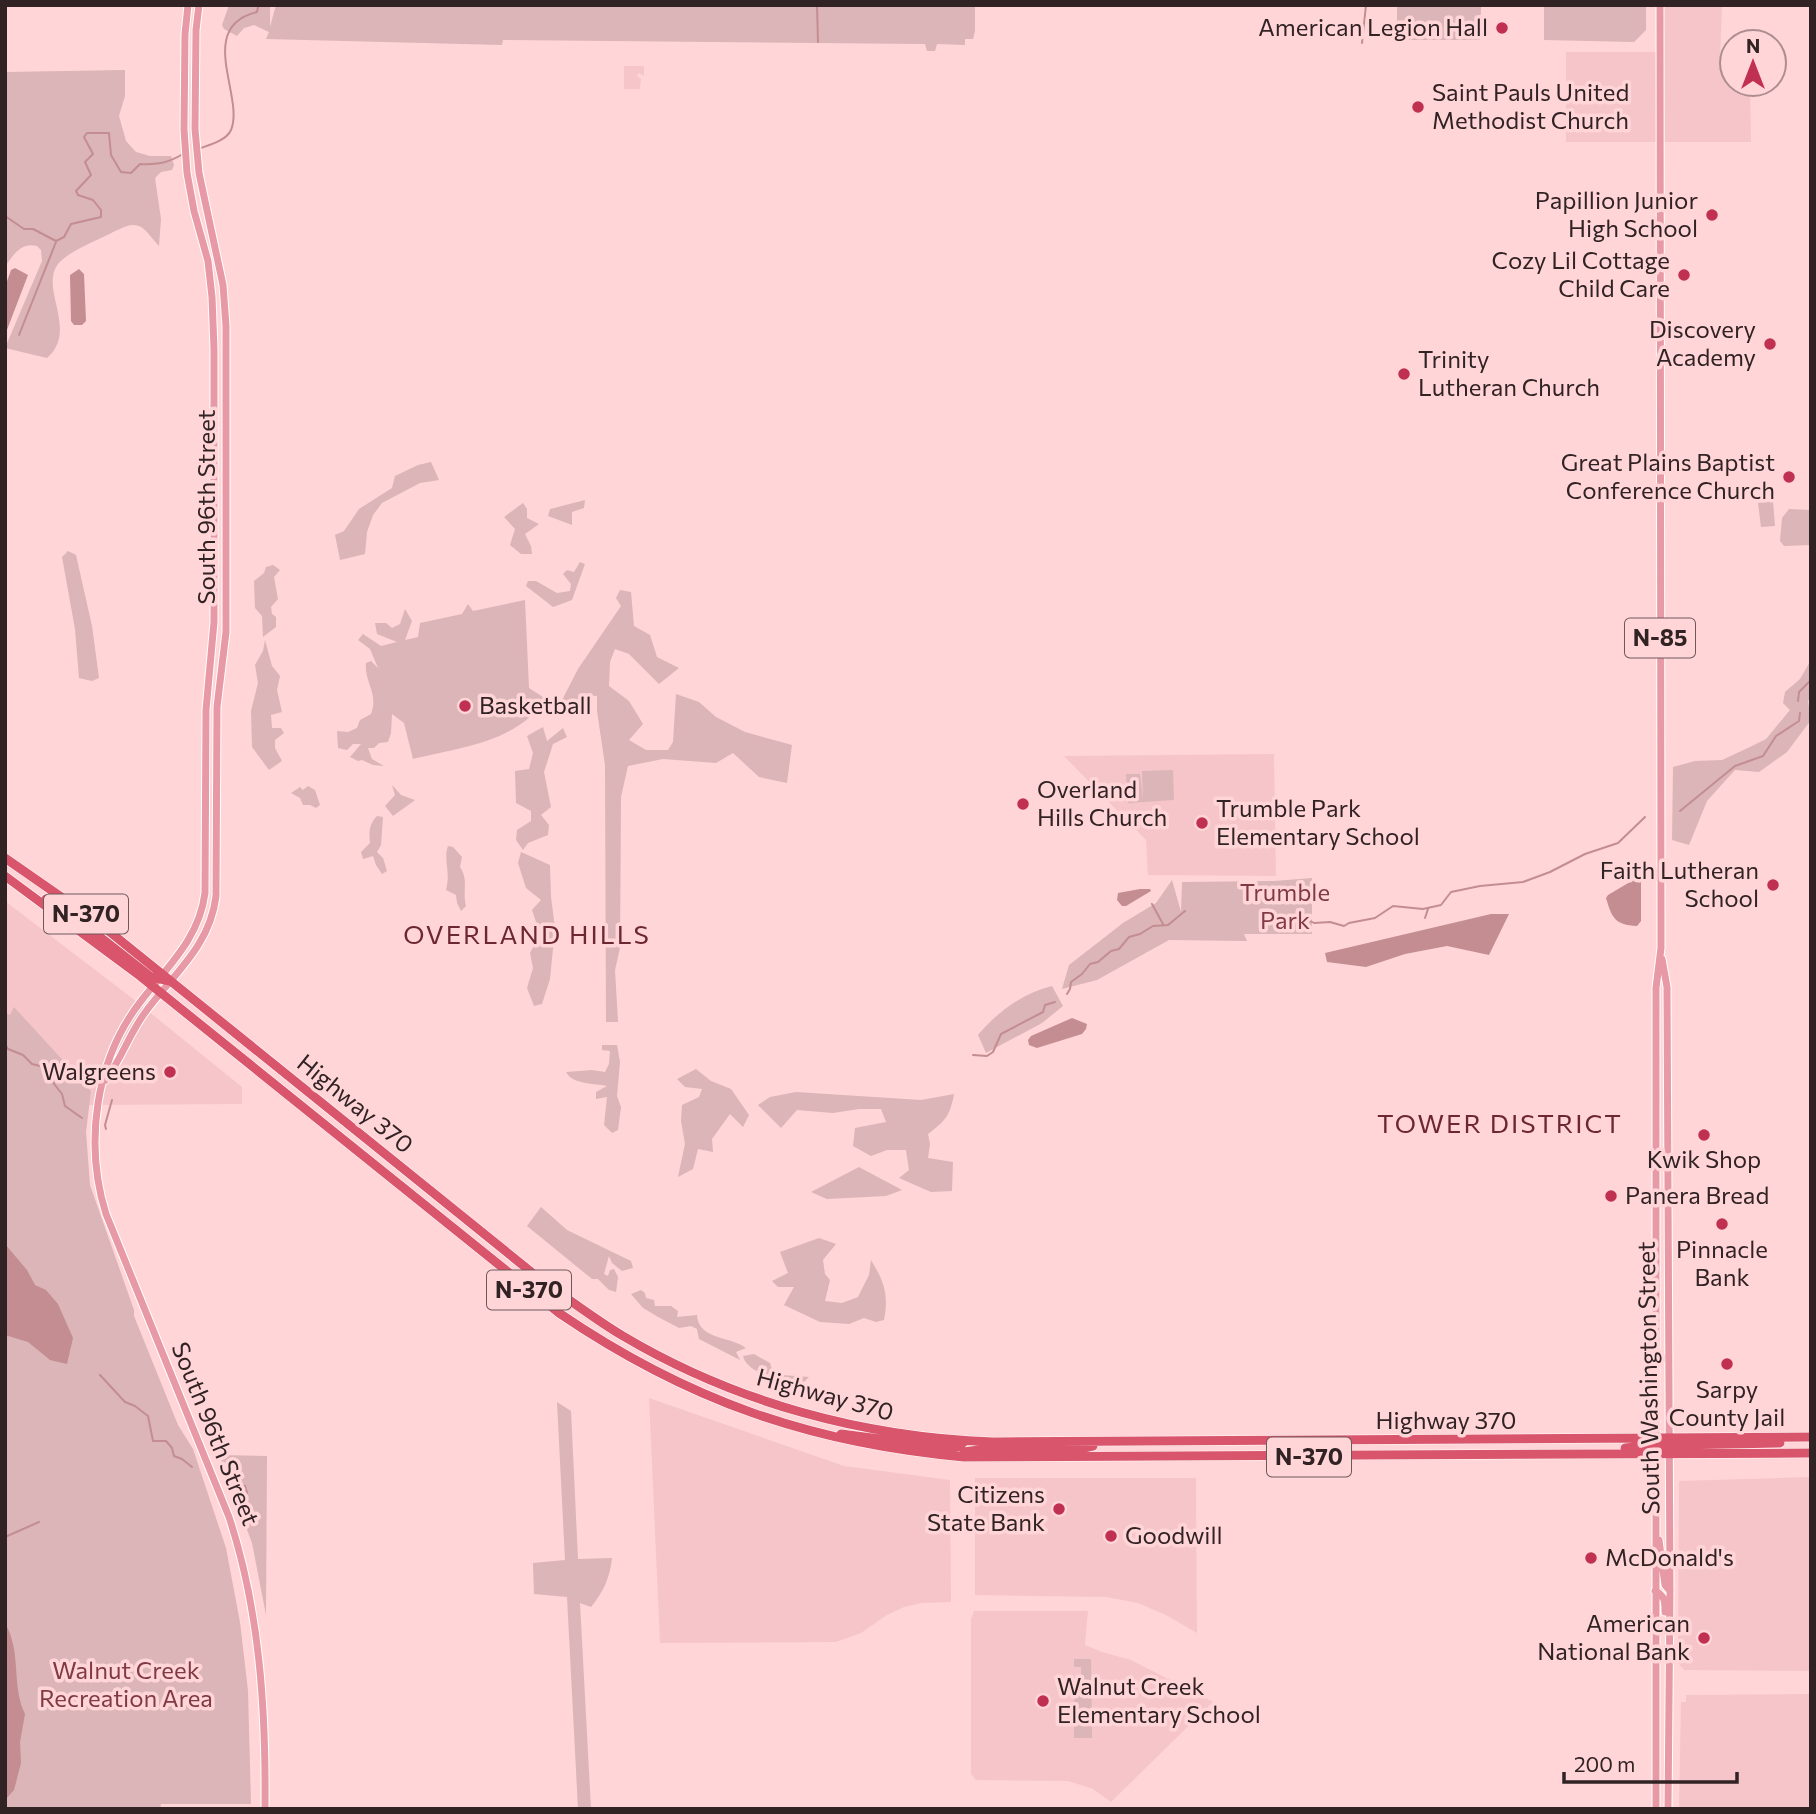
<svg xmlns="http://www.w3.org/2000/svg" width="1816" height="1814" font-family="Commissioner,sans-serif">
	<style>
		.built { fill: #f6c5c9 }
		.green { fill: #dbb5b7 }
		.water { fill: #c38d92 }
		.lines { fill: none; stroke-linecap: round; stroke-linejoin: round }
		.stream { stroke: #c38d92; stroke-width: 2 }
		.major-casing { stroke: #fff; stroke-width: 9 }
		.highway-casing { stroke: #fff; stroke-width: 10 }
		.major { stroke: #e899a6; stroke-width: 7 }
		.highway { stroke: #d9556b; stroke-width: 9 }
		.poi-dot { fill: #c03050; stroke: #ffd5d8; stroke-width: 2.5 }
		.labels { text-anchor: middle; stroke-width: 7; stroke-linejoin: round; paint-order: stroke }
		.shield { fill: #ffd5d8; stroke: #6f585a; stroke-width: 2 }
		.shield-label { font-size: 23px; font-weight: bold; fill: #312224 }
		.poi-label { font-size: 24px; fill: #312224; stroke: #ffd5d8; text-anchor: end }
		.street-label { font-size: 24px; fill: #312224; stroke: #ffd5d8 }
		.park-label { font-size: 24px; fill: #803a44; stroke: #ffd5d8 }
		.neighbourhood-label { font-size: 26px; letter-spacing: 2px; fill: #6d2732; stroke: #ffd5d8 }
	</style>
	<rect width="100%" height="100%" fill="#ffd5d8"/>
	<!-- built -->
	<path class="built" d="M1662,5H1722L1720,60H1732V84H1750L1751,142H1566V52H1662Z
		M624,66H644V76L639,73L637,76L641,79L640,89H624Z
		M1274,754L1276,876L1148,875L1146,840L1064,756Z
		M5,901L132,998L242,1087V1104L87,1105L20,1022L5,1012Z
		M649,1398L844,1466L950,1480L951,1602L922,1603L904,1607L887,1615L861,1633L836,1642L660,1643Z
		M1811,1477V1671L1684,1670L1678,1663L1679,1481Z
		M975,1478H1196L1197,1633L1166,1615L1138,1603L1106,1597L975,1595Z
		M974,1611H1088L1085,1645L1102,1652L1131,1660L1213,1702L1111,1802L1093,1789L1068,1781L976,1780L971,1774V1619Z
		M1811,1694V1809H1679L1681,1702H1686V1695Z"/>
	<!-- green -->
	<path class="green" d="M229,5H270V27L276,5H975V31L973,39H965V45L937,44L935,51H927L925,44L503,40L502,45L266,39L269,32L254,25L244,28L237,36L224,29L222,25Z
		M1397,5H1646V30L1634,42L1544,40V7H1481L1480,40H1397Z
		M125,70V96L119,116L126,141L136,152L150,156H171L174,165L172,170L161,172L155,178L161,219L159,246C142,227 141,218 115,231C99,240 68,251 58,264C39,289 79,330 47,358L5,348L42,261L41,250L37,246C21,242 13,255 5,267V72Z
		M431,462L439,480L420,483L382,503L373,515L367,532L365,554L340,560L335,535L344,531L359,509L392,488L395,476L418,465Z
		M585,500L584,508L572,512V525L548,516L550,509Z
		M1773,501L1775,526L1761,527L1758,503Z
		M523,503L527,509V518L539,524L525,534L531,546L532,554H521L510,545L515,529L504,517Z
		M1789,509L1811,510V545L1784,546L1780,541L1782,518Z
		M68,551L76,555L92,626L99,678L92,681L79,678L75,629L62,557Z
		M580,562L585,564L572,600L553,607L526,586L528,581H536L557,593L570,591L571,584L563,574L567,570L574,572Z
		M273,565L280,570L274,577L278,599L271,607L272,614L276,617V627L263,637L262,616L255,608L254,581L264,573L266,567Z
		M620,590L631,592L634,626L650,635L657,657L679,668L659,684L629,654L615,649L610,662L609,686L629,701L643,724L629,740L646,750H668L673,742L676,694L699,702L716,717L745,732L792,745L787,783L759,777L733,753L716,763L663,759L628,766L621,797L620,948L615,970L618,1022H606L605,765L597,711V696L581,695L570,710L561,702L578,669L621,606L616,598Z
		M525,600L529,688L546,699C516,743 460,747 413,759L404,723L392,714L391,733L388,742L379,743L374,748H368L372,759L384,766L373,765L362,760L358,761L350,757L361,744H353L347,750L338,748L337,731L348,732L357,728L360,720L371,714C379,692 364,683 366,663L371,661L378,668L370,649L358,640L363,634L381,646L397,642L377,634L375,623H386L392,628L400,624L405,609L412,621L405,640L418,637L420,623L462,614L468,604L473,611Z
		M265,640L272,666L280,676L277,690L282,712L271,715L272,728H281L284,733L275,740V748L282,761L269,770L252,747L251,711L258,683L255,665L263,651Z
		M1811,660V697L1808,701L1811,720L1787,752L1759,772L1735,770L1707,801L1689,845L1672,840L1673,767L1695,761L1722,760L1750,747L1766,739L1790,710L1783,703L1785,692L1800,679Z
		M543,727L547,741L563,728L567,737L553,744L544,772L551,807L541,815L549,825L548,835L528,843L523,850L516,840L517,830L531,821V811L516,803L515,771L529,769L533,753L527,736Z
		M1173,770L1174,800L1128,803L1126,774H1140L1143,801L1142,771Z
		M392,785L401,795L415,800L393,816L385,806L395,795Z
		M308,786L315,790L320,805L316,808L310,805H303L300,798L291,793L300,787L303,790Z
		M377,816L383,817L381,845L377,852L383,858L387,871L382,874L376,865L373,856L363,859L361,852L370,843C369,832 369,824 377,816Z
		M448,846L453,847L462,857L460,867C469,880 462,891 466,906L461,911L457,903L456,895L446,890C451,872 443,860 448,846Z
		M521,852L550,865L551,897L555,928L550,979L542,1004L534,1006L527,988L533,968L530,953L540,934L532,910L541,900L526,888L518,863Z
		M1312,878V934H1244L1247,941L1169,940L1097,980L1062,989L1069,965L1123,923L1156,903L1172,880L1181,912L1182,882L1274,881Z
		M1052,986L1063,1006L1042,1023L986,1053L978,1035C997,1012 1023,993 1052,986Z
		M14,1007L91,1091L86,1132L90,1185L134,1310V1316L178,1425L193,1449L226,1548L240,1622L248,1691L251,1804H161L160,1809H5V1012L10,1015Z
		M602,1045H617L620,1062L617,1096L621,1107L618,1130L612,1133L604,1125L607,1097L596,1099V1092L607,1086C594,1083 573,1085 566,1072L592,1070L605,1072L609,1064L610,1051L602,1050Z
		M696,1069L711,1081L731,1089L749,1115L743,1127L730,1114L712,1139L713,1152L698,1149L693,1169L678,1177L685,1144L681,1121L682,1105L699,1097L702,1089L685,1087L677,1079Z
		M796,1092L921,1100L954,1094C950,1116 945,1121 928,1134L930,1144L928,1158L953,1162L952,1191L931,1192L899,1178L909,1170L906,1150H887L871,1156L853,1146L855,1128L886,1122L881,1109H859L833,1113L797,1110L781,1128L758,1105L770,1097Z
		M859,1167L902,1190L886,1196L827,1199L811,1192Z
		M541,1207L567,1230L631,1261L633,1268L622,1271L612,1263L609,1256L604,1274L608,1276L610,1270L614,1269L618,1277L616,1292L609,1290L598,1279H592L527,1226Z
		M819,1238L836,1244L823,1260L825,1274L830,1280L825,1301L842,1303L858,1297L869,1275L871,1260C884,1281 889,1295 884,1320L876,1322L864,1318L849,1324L820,1322L784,1305L794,1287H778L772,1281L788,1273L780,1252Z
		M641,1290L645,1293L646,1298L654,1300L655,1306H671L678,1311L677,1317L697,1315C698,1340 731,1336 746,1348L736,1352L740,1360L699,1339L697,1329L691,1326L679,1328L660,1318L643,1308L631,1294Z
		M754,1354L770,1363L772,1370L782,1375L809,1377L802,1384C786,1383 747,1374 743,1356Z
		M557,1402L571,1411L578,1559L612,1558C610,1578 603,1592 591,1607L580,1603L591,1809H578L567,1597L534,1594L533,1563L565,1560Z
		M219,1455L267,1456L266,1615L252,1543Z
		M1074,1659H1091L1092,1738H1074V1723L1065,1713L1074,1705L1076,1678H1081V1667H1074Z"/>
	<!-- water -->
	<path class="water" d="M15,268L28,275L5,335V287L11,270Z
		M79,269L84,274L86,321L82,325H74L71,321L70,275Z
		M1635,879L1641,881V921L1637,926C1615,925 1612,918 1606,898L1608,895Z
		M1140,889H1150L1151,891L1126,906H1122L1117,900L1118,893Z
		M1491,914H1509L1489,955L1447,946L1405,954L1366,967L1327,962L1325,953Z
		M1072,1018L1087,1024L1086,1029L1082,1034L1037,1048L1029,1045L1028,1040L1031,1036Z
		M5,1244L27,1270L35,1285L46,1290L58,1304L73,1338L67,1364L50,1360L28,1342L5,1335Z
		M5,1623C22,1652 11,1685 25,1714L20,1742L21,1763L14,1790L5,1800Z"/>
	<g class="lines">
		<!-- stream -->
		<path class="stream" d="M817,5L818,42
			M1362,43L1366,5
			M198,149C209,145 226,141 231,130C245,97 195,27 257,12L258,7L256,5
			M5,216L24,229H33L56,241
			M56,241L64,237L71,224L101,217V210L93,200L78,195L76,191L91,175L85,162L93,154L84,137L87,133H109L111,155L121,172L131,173L140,164C157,165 168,163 183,154
			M19,335L56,242
			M1798,701L1799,692L1811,680
			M1680,811L1735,766L1763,756L1776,736L1799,721L1800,713
			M1152,904L1163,924
			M1305,918L1314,923L1330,922L1344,926L1349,923L1375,918L1393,906L1423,909L1441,905L1451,892L1480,886L1523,882L1550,872L1585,854L1618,843L1645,817
			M1425,918L1428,909
			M1067,994L1070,989L1071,982L1082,974L1090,964L1098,962L1111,951L1119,949L1129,937L1140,934L1153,926L1168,925L1185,911
			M5,1044L8,1049L23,1055L32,1064L40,1066L62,1094L65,1106L82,1118
			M973,1055L987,1056L993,1052L1001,1034L1043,1012L1045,1005L1055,1002
			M106,1129L105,1125L112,1100
			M100,1375L125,1402L135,1406L148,1416L153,1441H166L172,1448L174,1456L182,1459L192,1467
			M229,1481L245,1486L247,1493L245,1504L250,1509L257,1523
			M5,1537L39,1522"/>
		<!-- major casing -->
		<g class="major-casing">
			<path id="major" d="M188,5L185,34L184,129L187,173L194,211L208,261L212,297L214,349V622L206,710L205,893C199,939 168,966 141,1001C95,1060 84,1144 106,1214L229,1517C260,1611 266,1711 265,1809
				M1662,959L1667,987L1670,1591L1668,1809
				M106,1080C121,1059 129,1035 144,1014C172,975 210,947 216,896L217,707L226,632V326L223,285L199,173L195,129L196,30L199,5
				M1659,1540L1665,1585L1670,1591
				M1655,1591C1665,1596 1665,1601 1665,1612
				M1656,1809V988L1661,948V912L1660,5"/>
		</g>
		<!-- highway casing -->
		<g class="highway-casing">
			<path id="highway" d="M5,858L100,924L535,1275C564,1296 593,1318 623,1336C736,1403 863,1437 993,1442L1811,1437
				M5,876L140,976L559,1313C687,1400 809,1443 964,1457L1811,1453
				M46,899L81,922L151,977L170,981
				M841,1434L948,1448L958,1447L965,1441
				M1625,1448L1667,1444
				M964,1452C1006,1444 1051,1455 1093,1446
				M1656,1454L1675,1445L1780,1443"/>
		</g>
		<!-- major -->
		<use href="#major" class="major"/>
		<!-- highway -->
		<use href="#highway" class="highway"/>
	</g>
	<!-- markers -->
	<g class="poi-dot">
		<circle cx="1502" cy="28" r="7"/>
		<circle cx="1418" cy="107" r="7"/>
		<circle cx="1712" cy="215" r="7"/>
		<circle cx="1684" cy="275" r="7"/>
		<circle cx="1770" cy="344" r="7"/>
		<circle cx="1404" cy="374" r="7"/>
		<circle cx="1789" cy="477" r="7"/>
		<circle cx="465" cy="706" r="7"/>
		<circle cx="1023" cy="804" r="7"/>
		<circle cx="1202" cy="823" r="7"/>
		<circle cx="1773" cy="885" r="7"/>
		<circle cx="170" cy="1072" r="7"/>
		<circle cx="1704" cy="1135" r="7"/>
		<circle cx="1611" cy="1196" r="7"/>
		<circle cx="1722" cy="1224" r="7"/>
		<circle cx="1727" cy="1364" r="7"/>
		<circle cx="1059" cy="1509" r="7"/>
		<circle cx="1111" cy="1536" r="7"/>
		<circle cx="1591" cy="1558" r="7"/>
		<circle cx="1704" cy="1638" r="7"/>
		<circle cx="1043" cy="1701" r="7"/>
	</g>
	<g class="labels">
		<!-- shield labels -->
		<g class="shield">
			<rect x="1625" y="618.5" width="70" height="39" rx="5"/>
			<rect x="44" y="894.5" width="84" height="39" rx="5"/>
			<rect x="487" y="1270.5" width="84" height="39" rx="5"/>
			<rect x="1267" y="1437.5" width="84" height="39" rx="5"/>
		</g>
		<g class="shield-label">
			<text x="1660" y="646">N-85</text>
			<text x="86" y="922">N-370</text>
			<text x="529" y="1298">N-370</text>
			<text x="1309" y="1465">N-370</text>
		</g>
		<!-- poi labels -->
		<g class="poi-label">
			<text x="1488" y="36">American Legion Hall</text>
			<text x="1432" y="101" text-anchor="start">Saint Pauls United<tspan x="1432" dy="28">Methodist Church</tspan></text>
			<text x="1698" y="209">Papillion Junior<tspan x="1698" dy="28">High School</tspan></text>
			<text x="1670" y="269">Cozy Lil Cottage<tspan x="1670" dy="28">Child Care</tspan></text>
			<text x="1756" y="338">Discovery<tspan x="1756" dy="28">Academy</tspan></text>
			<text x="1418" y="368" text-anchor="start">Trinity<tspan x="1418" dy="28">Lutheran Church</tspan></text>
			<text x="1775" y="471">Great Plains Baptist<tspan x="1775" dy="28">Conference Church</tspan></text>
			<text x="479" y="714" text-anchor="start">Basketball</text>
			<text x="1037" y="798" text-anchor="start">Overland<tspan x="1037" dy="28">Hills Church</tspan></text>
			<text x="1216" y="817" text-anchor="start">Trumble Park<tspan x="1216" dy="28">Elementary School</tspan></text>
			<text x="1759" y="879">Faith Lutheran<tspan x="1759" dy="28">School</tspan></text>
			<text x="156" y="1080">Walgreens</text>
			<text x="1704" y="1168" text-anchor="middle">Kwik Shop</text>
			<text x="1625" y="1204" text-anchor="start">Panera Bread</text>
			<text x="1722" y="1258" text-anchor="middle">Pinnacle<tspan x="1722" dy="28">Bank</tspan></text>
			<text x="1727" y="1398" text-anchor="middle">Sarpy<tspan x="1727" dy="28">County Jail</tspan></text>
			<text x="1045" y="1503">Citizens<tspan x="1045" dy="28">State Bank</tspan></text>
			<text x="1125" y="1544" text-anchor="start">Goodwill</text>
			<text x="1605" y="1566" text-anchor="start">McDonald's</text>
			<text x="1690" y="1632">American<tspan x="1690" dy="28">National Bank</tspan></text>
			<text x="1057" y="1695" text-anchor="start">Walnut Creek<tspan x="1057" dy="28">Elementary School</tspan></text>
		</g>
		<!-- street labels -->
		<g class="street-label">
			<text transform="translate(207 507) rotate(-90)" y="8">South 96th Street</text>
			<text transform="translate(355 1104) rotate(39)" y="8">Highway 370</text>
			<text transform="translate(1649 1378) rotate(-91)" y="8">South Washington Street</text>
			<text transform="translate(825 1395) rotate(15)" y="8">Highway 370</text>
			<text x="1446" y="1429">Highway 370</text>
			<text transform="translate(215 1434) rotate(68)" y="8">South 96th Street</text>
		</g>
		<!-- park labels -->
		<g class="park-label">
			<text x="1285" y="901">Trumble<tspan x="1285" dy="28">Park</tspan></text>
			<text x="126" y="1679">Walnut Creek<tspan x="126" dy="28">Recreation Area</tspan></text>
		</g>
		<!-- neighbourhood labels -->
		<g class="neighbourhood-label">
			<text x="527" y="944">OVERLAND HILLS</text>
			<text x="1500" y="1133">TOWER DISTRICT</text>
		</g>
	</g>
	<!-- border -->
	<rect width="1816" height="1814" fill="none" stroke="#312224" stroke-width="14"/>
	<!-- north arrow -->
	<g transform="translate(1753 63)"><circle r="33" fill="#ffd5d8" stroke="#ad8d90" stroke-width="2"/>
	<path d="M0-5L12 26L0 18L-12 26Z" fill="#c03050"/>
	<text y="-10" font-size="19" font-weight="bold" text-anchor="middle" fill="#312224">N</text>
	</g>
	<!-- scale -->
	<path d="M1564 1772v10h173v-10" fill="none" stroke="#312224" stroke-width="3.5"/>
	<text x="1574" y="1772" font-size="21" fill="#312224" stroke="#ffd5d8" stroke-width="5" paint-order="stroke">200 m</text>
</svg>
